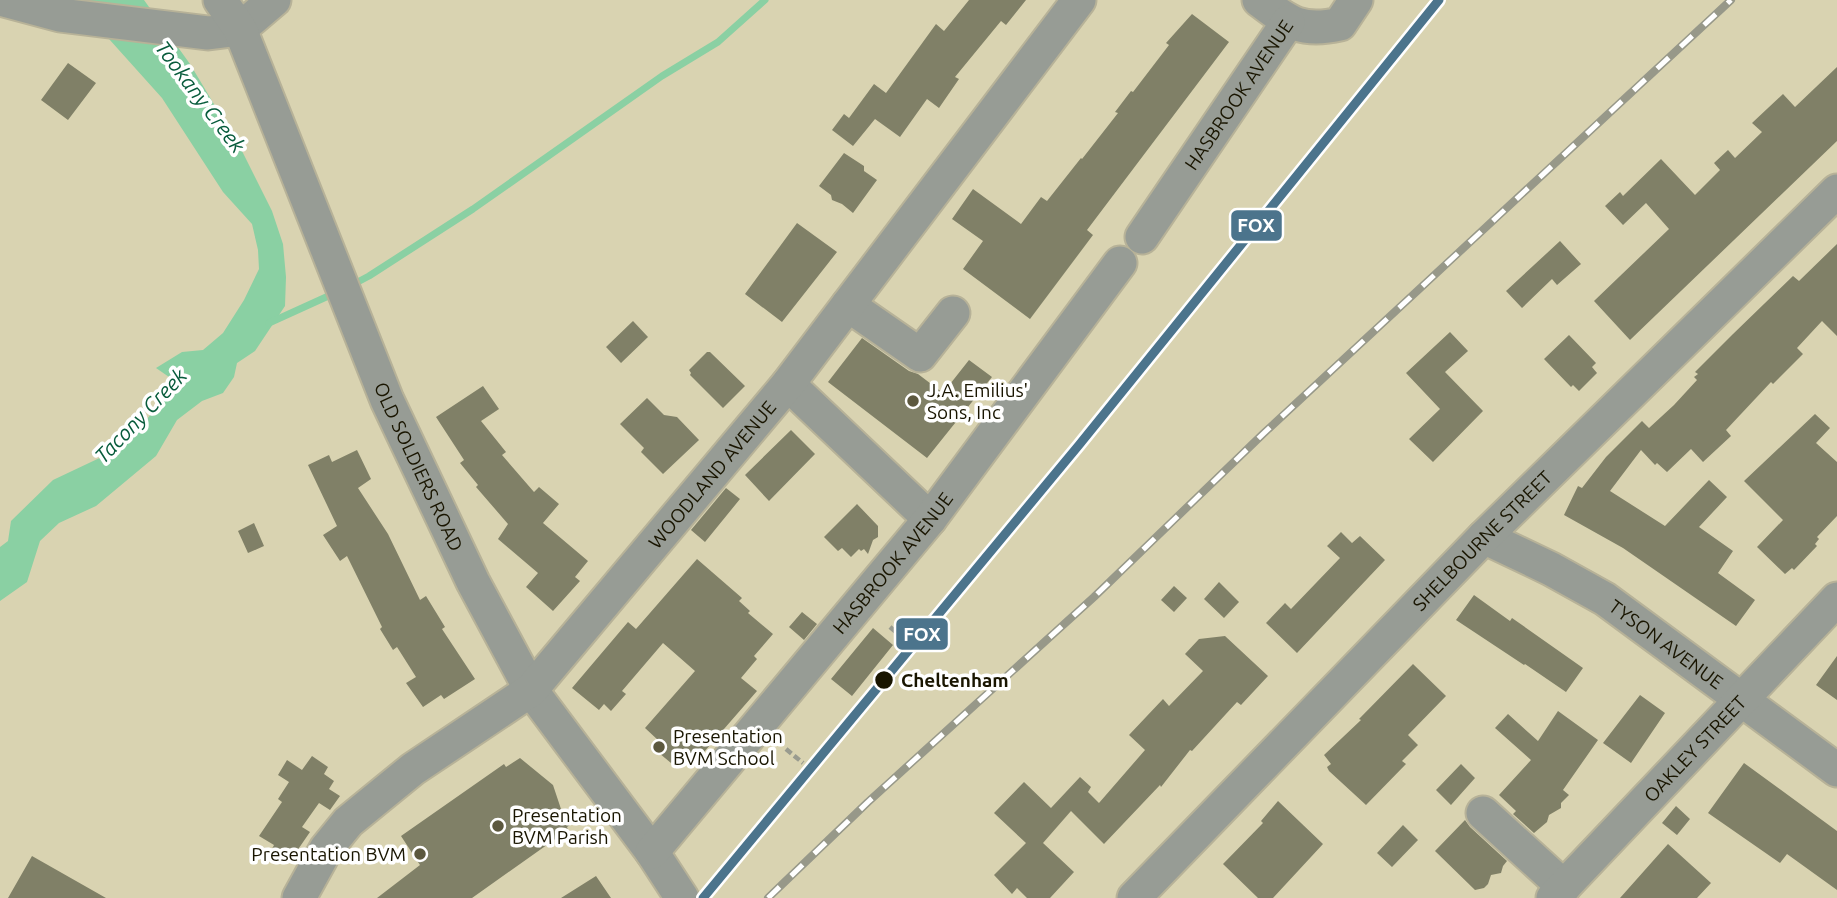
<svg xmlns="http://www.w3.org/2000/svg" width="1837" height="898" font-family="Ubuntu,sans-serif">
	<style>
		.water { fill: #8ad0a3 }
		.lines { fill: none; stroke-linecap: round; stroke-linejoin: round }
		.stream { stroke: #8ad0a3; stroke-width: 7 }
		.building { fill: #808067 }
		.minor-casing { stroke: #b7b298; stroke-width: 37 }
		.path { stroke: #999b8f; stroke-width: 4.5; stroke-dasharray: 7 3.5; stroke-linecap: butt }
		.minor { stroke: #979c95; stroke-width: 33 }
		.rail-casing { stroke: #979889; stroke-width: 8 }
		.rail { stroke: #fff; stroke-width: 5; stroke-dasharray: 16; stroke-linecap: butt }
		.rail-1-casing { stroke: #fff; stroke-width: 14 }
		.rail-1 { stroke: #4c748c; stroke-width: 9 }
		.poi-dot { fill: #5c583e; stroke: #fff; stroke-width: 2.5 }
		.stop-dot { fill: #191500; stroke: #fff; stroke-width: 2.5 }
		.labels { text-anchor: middle; stroke-width: 7; stroke-linejoin: round; paint-order: stroke }
		.street-label { font-size: 19px; fill: #191500; stroke: #fff }
		.poi-label { font-size: 19px; fill: #191500; stroke: #fff; text-anchor: start }
		.stop-label { font-size: 19px; font-weight: bold; fill: #191500; stroke: #fff; text-anchor: start }
		.water-label { font-size: 21px; font-style: italic; fill: #075b3b; stroke: #fff }
		.line-badge { stroke: #fff; stroke-width: 2.5 }
		.badge-label { font-size: 19px; text-anchor: middle; font-weight: bold; fill: #fff }
	</style>
	<rect width="100%" height="100%" fill="#d9d3b1"/>
	<!-- water -->
	<path class="water" d="M74,0H144L190,64L242,151L272,211L283,244L286,277L285,306L255,351L237,363L234,377L223,393L202,401L177,420L156,456L96,506L59,523L40,541L27,582L0,601V547L8,541L11,521L53,480L108,454L130,440L160,403L172,379L156,368L182,352L203,350L223,333L244,300L259,269L258,250L252,224L223,192L162,98Z"/>
	<g class="lines">
		<!-- stream -->
		<path class="stream" d="M352,285L369,276L473,209L662,76L718,42L765,0
			M269,323L335,293"/>
	</g>
	<!-- building -->
	<path class="building" d="M969,0H1026L1006,25L1001,21L955,77L959,79L939,108L927,99L900,137L875,119L853,146L832,130L844,114L849,118L874,84L886,93L936,24L944,31Z
		M1192,14L1229,42L1087,230L1093,235L1030,319L963,269L983,241L952,219L973,189L1021,224L1041,197L1047,201L1081,158L1082,159L1118,113L1115,112L1131,91L1133,92L1169,45L1166,43Z
		M68,63L96,83L68,120L41,100Z
		M1837,67V141L1630,340L1594,301L1669,229L1646,203L1623,225L1605,206L1620,192L1623,196L1661,159L1695,195L1720,170L1714,163L1728,150L1735,158L1762,132L1752,123L1783,94L1795,107Z
		M844,153L864,166V171L877,180L853,213L842,204L832,200L831,195L819,186Z
		M797,223L837,252L782,322L745,294Z
		M1560,241L1581,264L1557,285L1552,279L1522,308L1506,291Z
		M1837,244V336L1822,321L1797,348L1803,354L1773,384L1771,382L1726,430L1731,436L1703,462L1691,449L1667,472L1657,463L1655,465L1641,450L1610,491L1665,526L1709,480L1727,497L1699,527L1733,551L1718,573L1755,600L1736,626L1623,548L1564,515L1578,486L1582,488L1606,457L1642,421L1649,428L1674,405L1697,380L1694,377L1698,374L1695,372L1733,334L1793,276L1799,281Z
		M633,321L648,337L621,363L606,347Z
		M1450,332L1468,351L1445,372L1483,411L1433,462L1409,439L1440,409L1406,373Z
		M1569,335L1596,363L1592,367L1597,373L1579,391L1573,385L1571,387L1544,359Z
		M862,338L909,371L918,374L943,393L969,360L992,377L927,458L828,382Z
		M707,352H710L745,386L723,408L690,375L691,373L689,370Z
		M483,386L499,409L481,421L506,452L502,455L534,492L539,487L559,504L543,523L588,561L575,577L580,581L553,611L526,587L538,573L498,539L508,524L476,487L478,485L460,463L464,460L436,417Z
		M647,398L664,415L677,417L699,440L663,474L641,452L644,448L620,424Z
		M1815,414L1830,428L1816,443L1837,462V516L1817,537L1819,539L1815,544L1817,546L1794,570L1792,568L1785,574L1757,547L1783,520L1744,481Z
		M791,430L815,454L769,501L745,475Z
		M357,450L371,479L358,488L388,534L420,600L426,596L445,627L442,629L475,679L444,699L441,695L423,707L406,683L416,677L397,647L393,650L380,629L382,627L347,556L340,561L323,535L337,526L308,465L329,455L332,462Z
		M726,488L740,499L705,542L691,530Z
		M857,504L878,526V537L873,540L868,554L864,549L861,551L859,549L851,557L842,548L838,551L824,537Z
		M254,523L264,546L248,553L238,531Z
		M1341,532L1352,543L1360,536L1385,560L1297,653L1266,623L1285,603L1291,609L1340,558L1327,546Z
		M697,559L742,598L739,601L750,611L748,613L773,634L754,656L757,659L741,678L757,691L691,767L677,756L671,763L653,748L659,741L645,728L695,671L663,643L622,691L626,694L611,711L604,704L599,710L572,688L628,622L636,629Z
		M1219,582L1239,602L1224,618L1204,599Z
		M1174,586L1187,598L1174,612L1161,600Z
		M1474,595L1510,621L1512,618L1583,668L1566,692L1525,664L1524,665L1456,620Z
		M802,612L817,624L804,640L789,627Z
		M873,628L893,645L852,696L831,679Z
		M1225,636L1268,676L1241,705L1237,702L1192,751L1190,750L1161,787L1160,785L1104,844L1071,811L1043,843L1074,872L1050,898H1027L1017,888L1012,894L994,875L1026,843L994,813L1024,782L1051,808L1080,777L1091,787L1088,792L1099,803L1145,750L1129,735L1163,699L1169,706L1203,671L1185,654L1199,639Z
		M1837,656V700L1816,685Z
		M1413,664L1446,696L1408,735L1418,745L1402,761L1406,764L1366,805L1329,771L1327,767L1331,764L1324,755L1361,720L1359,719Z
		M1640,695L1665,713L1631,763L1603,743Z
		M1558,711L1598,740L1563,790L1569,795L1561,803V808L1549,815L1547,822L1534,833L1513,814L1516,811L1499,795L1531,760L1495,728L1508,714L1538,741Z
		M312,756L328,767L324,774L334,781L329,789L340,796L330,810L319,803L302,827L310,832L290,861L272,849L274,845L259,836L282,802L278,799L289,782L278,775L287,760L302,770Z
		M520,758L553,785L563,815L570,825L567,827L568,830L472,898H377L420,865L401,836L504,764L506,767Z
		M1744,763L1837,831V890L1787,854L1780,863L1708,813Z
		M1461,764L1475,778L1451,805L1436,790Z
		M1278,801L1323,844L1273,898H1258L1223,864L1263,823L1261,821Z
		M1676,806L1690,819L1677,835L1662,823Z
		M1465,820L1470,827L1507,861L1503,866L1501,873L1491,875L1488,884L1484,888L1475,890L1435,851Z
		M1403,825L1418,840L1392,867L1377,853Z
		M1668,844L1711,883L1697,898H1620Z
		M32,856L106,898H8Z
		M596,876L611,898H561Z"/>
	<g class="lines">
		<!-- minor casing -->
		<g class="minor-casing">
			<g id="minor">
				<path d="M4,0L60,15L208,33L240,29L274,0"/>
				<path id="s1" d="M220,0L240,29L387,400L473,582L531,690L652,852L682,898"/>
				<path d="M1259,0C1288,22 1301,33 1340,24L1356,0"/>
				<path id="s2" d="M1142,237L1288,22"/>
				<path d="M848,305L920,355L953,313"/>
				<path d="M788,384L930,519"/>
				<path id="s3" d="M1484,537L1551,569L1605,599L1837,770"/>
				<path d="M1483,813L1564,887"/>
				<path id="s4" d="M652,852L930,519L1120,263"/>
				<path id="s5" d="M299,898L326,849L348,822L413,769L531,690L788,384L1079,0"/>
				<path id="s6" d="M1134,898L1484,537L1837,191"/>
				<path id="s7" d="M1553,898L1837,599"/>
			</g>
		</g>
		<!-- path -->
		<path class="path" d="M890,627L904,639
			M786,749L803,763"/>
		<!-- minor -->
		<use href="#minor" class="minor"/>
		<!-- rail casing -->
		<g class="rail-casing">
			<path id="rail" d="M768,898L868,802L1094,597L1264,433L1731,0"/>
		</g>
		<!-- rail -->
		<use href="#rail" class="rail"/>
		<!-- rail-1 casing -->
		<g class="rail-1-casing">
			<path id="rail-1" d="M703,898L1079,445L1439,0"/>
		</g>
		<!-- rail-1 -->
		<use href="#rail-1" class="rail-1"/>
	</g>
	<!-- markers -->
	<g class="poi-dot">
		<circle cx="913" cy="401" r="7"/>
		<circle cx="659" cy="747" r="7"/>
		<circle cx="498" cy="826" r="7"/>
		<circle cx="420" cy="854" r="7"/>
	</g>
	<circle class="stop-dot" cx="884" cy="680" r="10"/>
	<g class="labels">
		<!-- street labels -->
		<g class="street-label">
			<text dy="7" stroke="none"><textPath href="#s2" startOffset="172">HASBROOK AVENUE</textPath></text>
			<text dy="7" stroke="none"><textPath href="#s1" startOffset="508">OLD SOLDIERS ROAD</textPath></text>
			<text dy="7" stroke="none"><textPath href="#s5" startOffset="598">WOODLAND AVENUE</textPath></text>
			<text dy="7" stroke="none"><textPath href="#s6" startOffset="499">SHELBOURNE STREET</textPath></text>
			<text dy="7" stroke="none"><textPath href="#s4" startOffset="376">HASBROOK AVENUE</textPath></text>
			<text dy="7" stroke="none"><textPath href="#s3" startOffset="212">TYSON AVENUE</textPath></text>
			<text dy="7" stroke="none"><textPath href="#s7" startOffset="206">OAKLEY STREET</textPath></text>
		</g>
		<!-- poi labels -->
		<g class="poi-label">
			<text x="927" y="397">J.A. Emilius'<tspan x="927" dy="22">Sons, Inc</tspan></text>
			<text x="673" y="743">Presentation<tspan x="673" dy="22">BVM School</tspan></text>
			<text x="512" y="822">Presentation<tspan x="512" dy="22">BVM Parish</tspan></text>
			<text x="406" y="861" text-anchor="end">Presentation BVM</text>
		</g>
		<!-- stop labels -->
		<g class="stop-label">
			<text x="901" y="687">Cheltenham</text>
		</g>
		<!-- water labels -->
		<g class="water-label">
			<text transform="translate(200 97) rotate(53)" y="7">Tookany Creek</text>
			<text transform="translate(141 416) rotate(-46)" y="7">Tacony Creek</text>
		</g>
	</g>
	<g class="line-badge">
		<rect x="1230" y="209" width="53" height="33" rx="7" fill="#4c748c"/>
		<rect x="895" y="617" width="54" height="34" rx="7" fill="#4c748c"/>
	</g>
	<g class="badge-label">
		<text x="1256" y="232">FOX</text>
		<text x="922" y="641">FOX</text>
	</g>
</svg>
